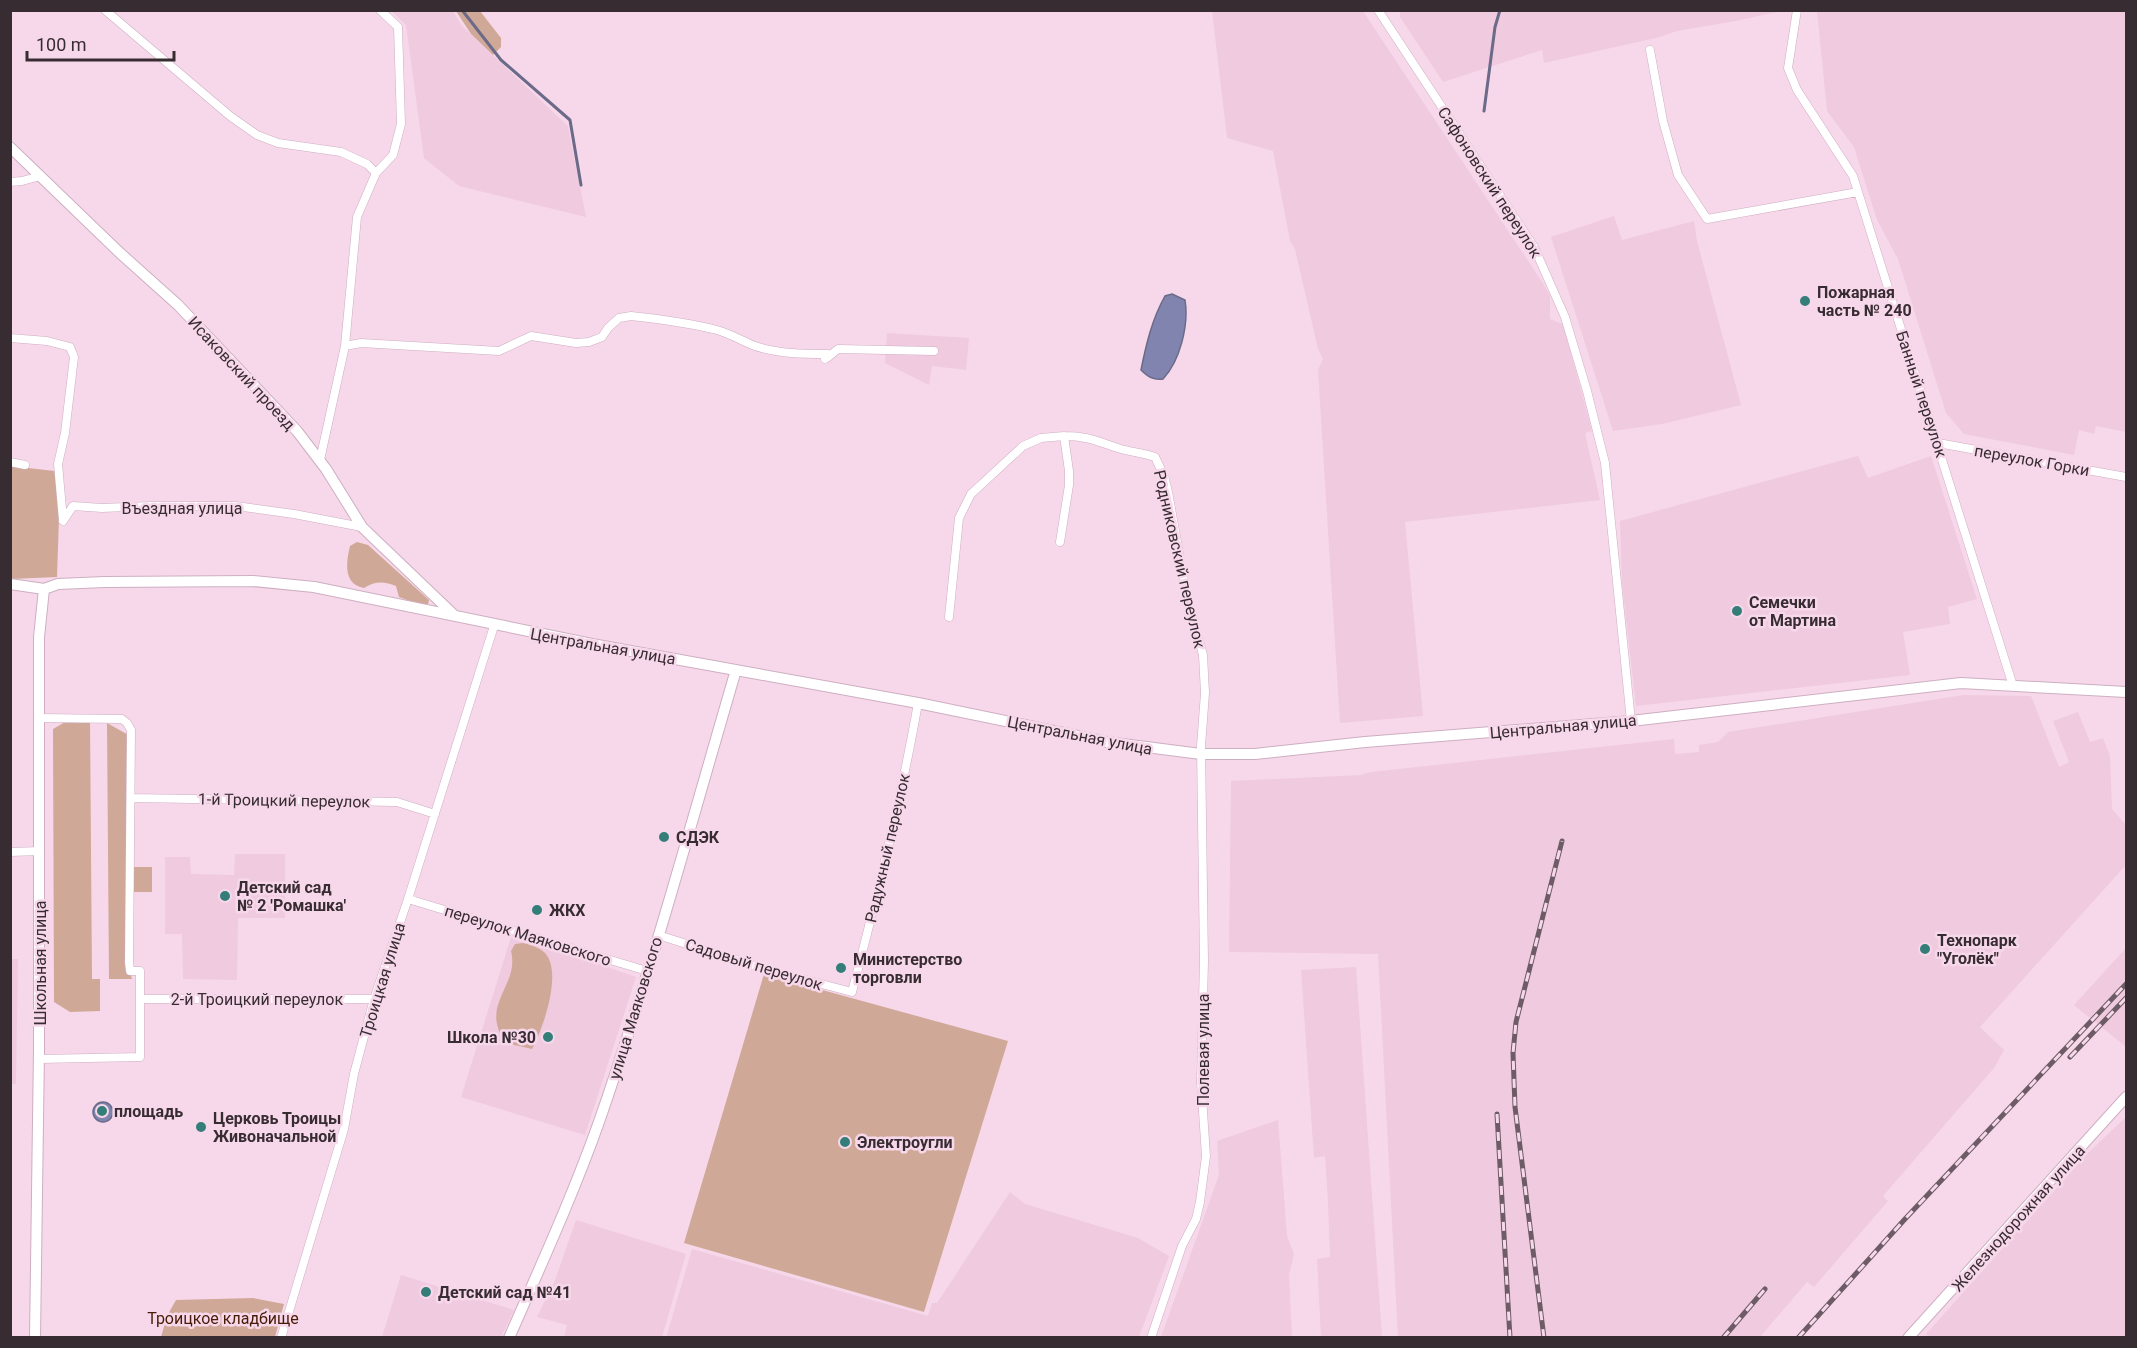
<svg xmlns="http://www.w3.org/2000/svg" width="2137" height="1348" font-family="Roboto,sans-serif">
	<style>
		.built { fill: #f0cadf }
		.green { fill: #d0a897 }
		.water { fill: #8184ae; stroke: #6b6a89; stroke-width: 1.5 }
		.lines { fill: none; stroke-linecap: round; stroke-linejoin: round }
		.stream { stroke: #6b6a89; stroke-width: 3 }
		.street-casing { stroke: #cdafc1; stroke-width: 9 }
		.secondary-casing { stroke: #cdafc1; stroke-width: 12 }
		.street { stroke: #fff; stroke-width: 8 }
		.secondary { stroke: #fff; stroke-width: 10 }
		.rail-casing { stroke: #6d5c66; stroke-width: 5 }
		.rail { stroke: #f7d8ea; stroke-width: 3; stroke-dasharray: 9; stroke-linecap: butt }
		.poi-dot { fill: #357d79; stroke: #f7d8ea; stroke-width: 2 }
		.labels { text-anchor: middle; stroke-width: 5; stroke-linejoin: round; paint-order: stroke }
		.street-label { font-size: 16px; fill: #382c33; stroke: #f7d8ea }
		.poi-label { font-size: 16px; font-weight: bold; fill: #382c33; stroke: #f7d8ea; text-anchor: start }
		.park-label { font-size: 16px; fill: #461a04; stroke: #f7d8ea }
	</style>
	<rect width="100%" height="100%" fill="#f7d8ea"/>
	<!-- built -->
	<path class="built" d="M391,11H453L462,26L568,126L586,217L459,186L424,158L406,25Z
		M1212,11H1363L1544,285L1550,296V319L1563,324L1592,431L1585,433L1600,500L1405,522L1423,716L1340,723L1318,370L1323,359L1318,349L1295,249L1290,241L1273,151L1227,138Z
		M1400,11V10L1781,11L1736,21L1677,31L1660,37L1544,63L1542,50L1443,82L1400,17Z
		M1817,11H2126V432L2096,426L2094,434L2079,430L2074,455L1964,434L1946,413L1898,259L1877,220L1854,147L1827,111Z
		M1614,216L1622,240L1694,221L1697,241L1741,405L1662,424L1613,431L1551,237Z
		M887,333L969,338L966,370L932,366L929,385L885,363Z
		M1858,456L1868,478L1931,456L1977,599L1948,607L1950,624L1903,632L1910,675L1636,706L1622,583L1620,521Z
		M1963,695L2031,696L2059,767L2069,762L2053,721L2078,712L2090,742L2103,738L2110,756L2112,809L2126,825V865L1980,1027L2004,1050L1994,1068L1883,1196L1888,1201L1814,1287L1807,1282L1760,1337H1398L1378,954L1229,952L1231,781L1361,775L1371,772L1674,739L1675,754L1699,752V745L1718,742L1728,732Z
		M235,854H285V918H238L237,980L183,979L182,934H165V857H190L191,874L234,875Z
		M512,934L636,977L585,1135L461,1097Z
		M2126,948V1047L2074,1005Z
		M11,959H18L16,1084H10Z
		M1356,967L1382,1337H1321L1317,1259L1330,1257L1328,1202L1325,1156L1314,1158L1301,970Z
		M2126,1117V1337H1929L1926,1334L2088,1153Z
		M1278,1120L1287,1236L1294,1254L1289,1275L1292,1337H1161L1219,1175L1217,1141Z
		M1010,1192L1025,1204L1138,1238L1169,1256L1139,1337L666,1338L692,1249L928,1316L932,1303H937Z
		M576,1220L686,1254L662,1337H564L567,1325L537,1317L555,1280Z
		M401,1275L514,1310L501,1337H382Z"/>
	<!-- green -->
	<path class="green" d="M456,11H480L501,38V47L493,55L471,34Z
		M10,466L55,471L59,518L57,577L11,579Z
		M357,542L368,545L429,600L428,604L424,606L399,597L396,586C384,581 375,581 364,588C343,584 346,563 350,546Z
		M72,718H90L92,979H100V1011L70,1012L54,1002L53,729Z
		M107,723L132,737L131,867H152V892H131L130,971L132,979H109Z
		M523,943C530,945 539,947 545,953C563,972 543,1029 532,1049L506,1043C478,1004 520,987 511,951L515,944Z
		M764,974L1008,1041L924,1312L684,1243Z
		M253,1298L284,1304L275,1337H161L167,1316L176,1300Z"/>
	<!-- water -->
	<path class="water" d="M1172,294L1185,300C1189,325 1180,361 1163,379C1153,380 1148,377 1141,370C1146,345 1152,319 1165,296Z
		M93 1112a10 10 0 1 1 20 0a10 10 0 1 1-20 0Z"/>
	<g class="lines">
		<!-- stream -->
		<path class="stream" d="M462,10L501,60L570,120L581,185
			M1484,111L1495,27L1500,10"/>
		<!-- street casing -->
		<g class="street-casing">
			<path id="street" d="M105,10L230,116L257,135L278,143L341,152L367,164L376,173
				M1378,10L1534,247L1565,317L1587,391L1605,463L1631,721
				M1797,10L1788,68L1797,90L1853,176L2013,686
				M1650,50L1663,121L1678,175L1707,219L1858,192
				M10,182L22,181L40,176
				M10,338L47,341L70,347L74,357L65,433L58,464L63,520
				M345,346L361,343L499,351L531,336L576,343L589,342L602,337L608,328L619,318L631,316C659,319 690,323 717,330C731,334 742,341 755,346C778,354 805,354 828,354L825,359
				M827,358L838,349L934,351
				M1938,443L2126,477
				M320,460L345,346L357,217L376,173L393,155L401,124L398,27L380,10
				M10,462L25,465
				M63,521L73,506L102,508L151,506H236L294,514L362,527
				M1060,542L1069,485V471L1064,436C1089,436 1098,442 1121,449C1132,452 1143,453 1155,457L1164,476L1168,492L1187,597L1203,655L1205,693L1201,746L1204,961L1201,1082L1206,1156L1200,1202L1196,1219L1182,1246L1151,1338
				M949,617L959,518L971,494L1023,446L1041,438L1064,436
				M131,798L397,802L435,814
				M10,852L40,851
				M408,899L647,971
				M658,935L768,970L852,992C877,897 901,800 918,703
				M140,999H374
				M39,1059L140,1057V971H130L129,962L131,730L127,723L122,719L39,718
				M281,1338L344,1129L354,1074L374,999L408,899L494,626"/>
		</g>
		<!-- secondary casing -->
		<g class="secondary-casing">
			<path id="secondary" d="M10,147L120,253L178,305L297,431L326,469L362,527L454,615
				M10,584L44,589
				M44,589L58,584L105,582L253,581L314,587L592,644L918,703L1107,742L1201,754H1255L1365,742L1631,721L1961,683L2126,692
				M35,1338L39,1049V637L44,589
				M509,1338C541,1265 574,1193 600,1119C651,972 692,820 736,670
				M1908,1338L2126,1097"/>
		</g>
		<!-- street -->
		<use href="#street" class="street"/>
		<!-- secondary -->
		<use href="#secondary" class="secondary"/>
		<!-- rail casing -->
		<g class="rail-casing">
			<path id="rail" d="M2070,1057L2126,998
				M1497,1114L1510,1338
				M1544,1338L1515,1107L1513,1053L1516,1022L1562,841
				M1723,1338L1765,1289
				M1798,1338L1905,1219L2126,984"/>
		</g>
		<!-- rail -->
		<use href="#rail" class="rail"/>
	</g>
	<!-- markers -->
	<g class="poi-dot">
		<circle cx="1805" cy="301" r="6"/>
		<circle cx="1737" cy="611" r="6"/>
		<circle cx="664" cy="837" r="6"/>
		<circle cx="225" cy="896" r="6"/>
		<circle cx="537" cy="910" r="6"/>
		<circle cx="1925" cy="949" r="6"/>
		<circle cx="841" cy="968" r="6"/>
		<circle cx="548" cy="1037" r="6"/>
		<circle cx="102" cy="1111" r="6"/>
		<circle cx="201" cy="1127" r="6"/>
		<circle cx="845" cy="1142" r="6"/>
		<circle cx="426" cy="1292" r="6"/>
	</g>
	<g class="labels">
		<!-- street labels -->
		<g class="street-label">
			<text transform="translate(1490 182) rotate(57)" y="6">Сафоновский переулок</text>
			<text transform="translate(242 373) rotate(47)" y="6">Исаковский проезд</text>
			<text transform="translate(1922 394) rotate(72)" y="6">Банный переулок</text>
			<text transform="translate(2032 460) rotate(10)" y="6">переулок Горки</text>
			<text x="182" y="514">Въездная улица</text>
			<text transform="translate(1180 559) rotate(77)" y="6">Родниковский переулок</text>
			<text transform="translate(603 646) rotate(10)" y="6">Центральная улица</text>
			<text transform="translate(1563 726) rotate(-5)" y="6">Центральная улица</text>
			<text transform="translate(1080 735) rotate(11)" y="6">Центральная улица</text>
			<text transform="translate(284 800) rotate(1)" y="6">1-й Троицкий переулок</text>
			<text transform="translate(887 848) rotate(-77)" y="6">Радужный переулок</text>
			<text transform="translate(528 935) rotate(17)" y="6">переулок Маяковского</text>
			<text transform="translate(40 963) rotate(-90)" y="6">Школьная улица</text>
			<text transform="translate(754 964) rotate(17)" y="6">Садовый переулок</text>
			<text transform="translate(382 980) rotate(-73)" y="6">Троицкая улица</text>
			<text x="257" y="1005">2-й Троицкий переулок</text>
			<text transform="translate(635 1008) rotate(-73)" y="6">улица Маяковского</text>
			<text transform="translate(1203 1050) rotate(-90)" y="6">Полевая улица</text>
			<text transform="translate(2018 1218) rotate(-48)" y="6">Железнодорожная улица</text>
		</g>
		<!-- poi labels -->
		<g class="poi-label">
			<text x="1817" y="298">Пожарная<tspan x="1817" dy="18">часть № 240</tspan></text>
			<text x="1749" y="608">Семечки<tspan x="1749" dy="18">от Мартина</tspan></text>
			<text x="676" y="843">СДЭК</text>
			<text x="237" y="893">Детский сад<tspan x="237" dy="18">№ 2 'Ромашка'</tspan></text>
			<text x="549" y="916">ЖКХ</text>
			<text x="1937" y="946">Технопарк<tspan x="1937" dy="18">"Уголёк"</tspan></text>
			<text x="853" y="965">Министерство<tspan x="853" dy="18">торговли</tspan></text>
			<text x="536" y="1043" text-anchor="end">Школа №30</text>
			<text x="114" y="1117">площадь</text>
			<text x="213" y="1124">Церковь Троицы<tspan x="213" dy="18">Живоначальной</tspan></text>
			<text x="857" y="1148">Электроугли</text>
			<text x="438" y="1298">Детский сад №41</text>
		</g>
		<!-- park labels -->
		<g class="park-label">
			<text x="223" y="1324">Троицкое кладбище</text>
		</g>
	</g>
	<!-- border -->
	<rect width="2137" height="1348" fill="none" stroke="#382c33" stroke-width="24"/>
	<!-- scale -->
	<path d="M27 51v9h147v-9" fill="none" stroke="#382c33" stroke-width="3"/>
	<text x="36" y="51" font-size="18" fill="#382c33" stroke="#f7d8ea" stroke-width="4.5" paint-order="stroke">100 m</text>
</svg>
